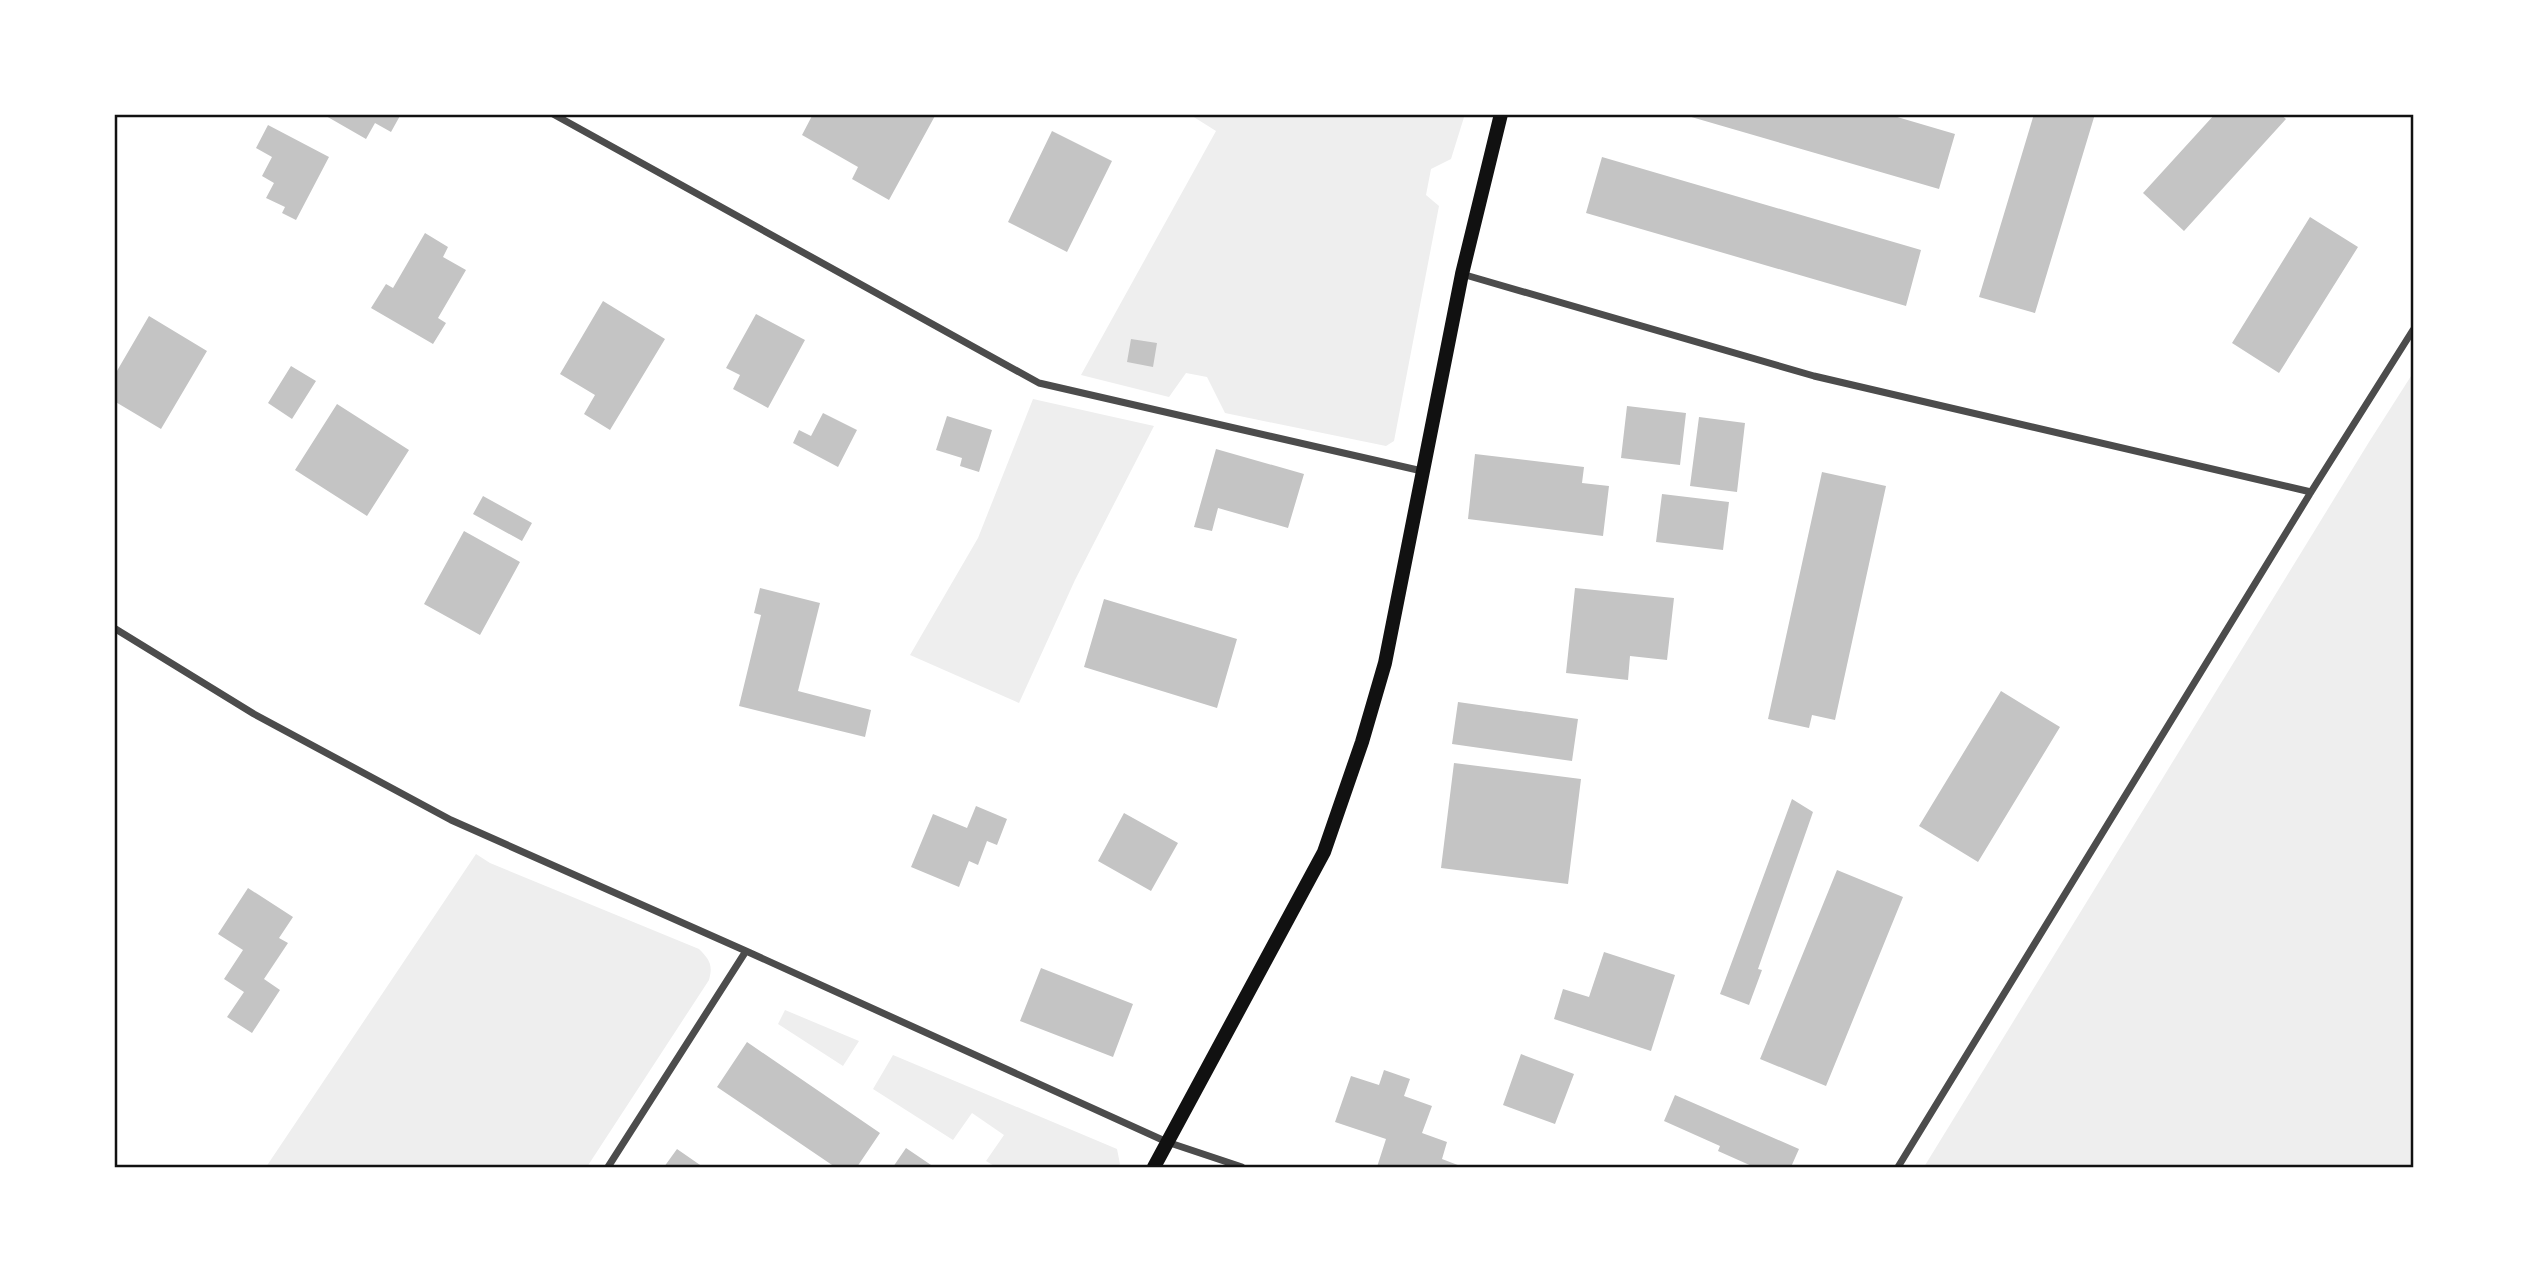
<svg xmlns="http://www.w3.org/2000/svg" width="2527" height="1281" font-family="Poppins,sans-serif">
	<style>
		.green { fill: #eee }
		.building { fill: #c4c4c4 }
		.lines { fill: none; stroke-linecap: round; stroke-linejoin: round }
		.minor { stroke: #4c4c4c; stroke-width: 7 }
		.secondary { stroke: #111; stroke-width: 14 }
		.neatline { fill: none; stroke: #111; stroke-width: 2.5 }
	</style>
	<rect width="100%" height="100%" fill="#fff"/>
	<!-- green -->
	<path class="green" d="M1189,114H1465L1451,159L1431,169L1426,195L1439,206L1394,441L1386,446L1225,413L1207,377L1186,373L1169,397L1081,375L1216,131Z
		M2413,373V1167H1924L2369,442Z
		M1033,399L1154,426L1075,580L1019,703L910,655L978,538Z
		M476,854L490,863L699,949C710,960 713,965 709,980L587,1167H266Z
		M785,1010L859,1041L843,1066L778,1024Z
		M893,1055L1117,1149L1120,1164L1118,1167H996L986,1161L1004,1135L972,1113L953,1140L873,1089Z"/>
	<!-- building -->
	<path class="building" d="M327,114H401L391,132L375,123L366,139L326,116Z
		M813,114H936L889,200L852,179L858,167L802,135Z
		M1681,114H1887L1955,134L1939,189Z
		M2034,114H2095L2035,313L1979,297Z
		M2215,114H2280L2286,119L2184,231L2143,193Z
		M268,125L329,157L296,220L282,213L285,207L266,198L274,183L262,176L272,157L256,148Z
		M1052,131L1112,161L1067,252L1008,222Z
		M1602,157L1921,250L1906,306L1586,213Z
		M2310,217L2358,247L2279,373L2232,343Z
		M425,233L448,247L443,257L466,270L438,318L446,323L433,344L371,308L386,284L393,288Z
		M603,301L665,339L610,430L584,414L595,395L560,374Z
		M756,314L805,340L768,408L733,389L740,375L726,368Z
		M149,316L207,351L161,429L114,401V376Z
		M1131,339L1157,343L1153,367L1127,362Z
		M291,366L316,381L292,419L268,403Z
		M337,404L409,450L367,516L295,470Z
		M1627,406L1686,413L1680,465L1621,458Z
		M823,413L857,430L838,467L793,443L799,430L811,436Z
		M947,416L992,430L979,472L960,466L962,458L936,450Z
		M1699,417L1745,423L1737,492L1690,486Z
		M1216,449L1304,474L1288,528L1218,508L1212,531L1194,527Z
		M1475,454L1584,467L1582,483L1609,486L1603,536L1468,519Z
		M1822,472L1886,486L1835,720L1812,715L1809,728L1768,719Z
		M1662,494L1729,502L1723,550L1656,542Z
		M483,496L532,523L522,541L473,514Z
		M464,531L520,562L480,635L424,604Z
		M760,588L820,603L798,691L871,710L865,737L739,706L761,615L754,613Z
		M1575,588L1674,598L1667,660L1630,656L1628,680L1566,673Z
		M1104,599L1237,639L1217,708L1084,667Z
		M2001,691L2060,727L1978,862L1919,826Z
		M1458,702L1578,719L1572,761L1452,744Z
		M1454,763L1581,779L1568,884L1441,868Z
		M1792,799L1813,812L1758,969L1762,970L1749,1005L1720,994Z
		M976,806L1007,819L997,845L987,841L978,865L969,861L959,887L911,867L933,814L967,828Z
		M1124,813L1178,843L1151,891L1098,861Z
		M1837,870L1903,897L1826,1086L1760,1059Z
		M248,888L293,917L279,938L288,943L264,979L280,990L252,1033L227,1017L244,992L224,979L243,950L218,934Z
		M1604,952L1675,975L1651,1051L1554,1019L1563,989L1589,997Z
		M1041,968L1133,1004L1113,1057L1020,1021Z
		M747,1042L880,1133L857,1167H835L717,1087Z
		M1521,1054L1574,1074L1555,1124L1503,1105Z
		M1384,1070L1410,1079L1404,1096L1432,1106L1422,1133L1447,1142L1442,1159L1463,1167H1377L1386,1139L1335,1122L1351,1076L1379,1085Z
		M1675,1095L1799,1149L1791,1167H1754L1718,1151L1720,1146L1664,1121Z
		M906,1148L934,1167H893Z
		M677,1149L703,1167H664Z"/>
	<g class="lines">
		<!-- minor -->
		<path class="minor" d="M553,114L1039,383L1422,471
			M1462,274L1814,376L2311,492
			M114,628L254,714L451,820L746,951L1167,1142L1242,1167
			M608,1167L746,951
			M1898,1167L2311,492L2413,330"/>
		<!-- secondary -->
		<path class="secondary" d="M1154,1167L1324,852L1362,742L1385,663L1462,274L1501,114"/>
	</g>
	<!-- border -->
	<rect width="2527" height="1281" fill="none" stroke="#ffffff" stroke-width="231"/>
	<rect x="116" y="116" width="2296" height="1050" class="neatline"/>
</svg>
